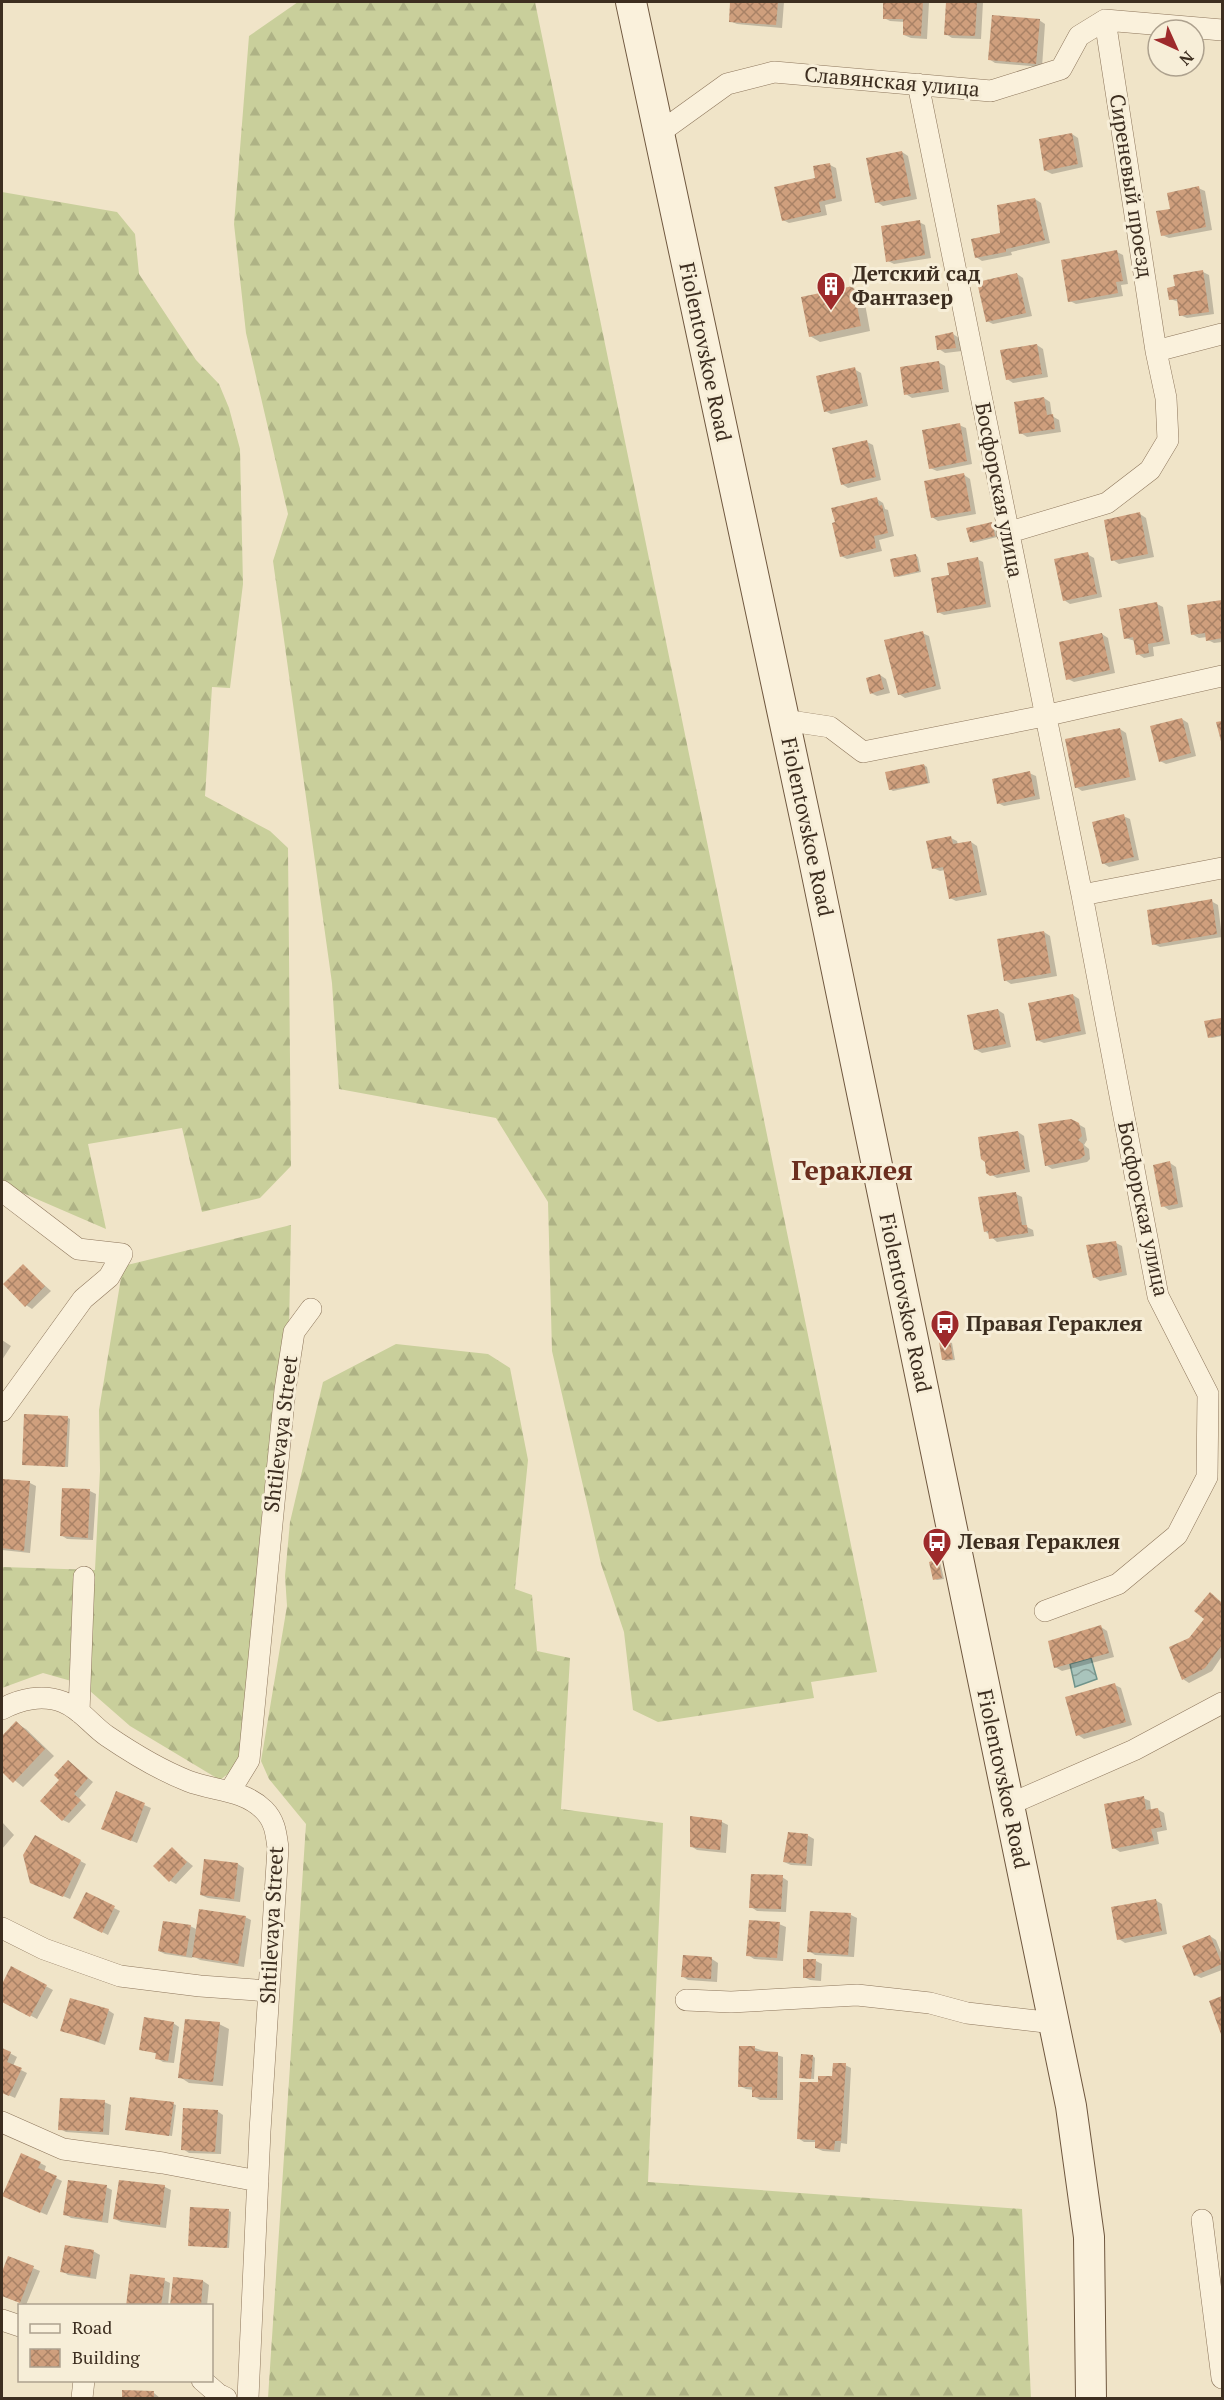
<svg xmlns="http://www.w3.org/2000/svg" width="1224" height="2400" font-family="'PT Serif',serif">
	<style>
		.forest { fill: url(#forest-firs) }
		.water { fill: url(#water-waves); stroke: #6f938a; stroke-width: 1.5 }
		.shadow { fill: #0003 }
		.building { fill: url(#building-cross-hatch) }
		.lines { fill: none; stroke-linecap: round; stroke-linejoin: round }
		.street-casing { stroke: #8d765c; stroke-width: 22 }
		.secondary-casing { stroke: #6f573f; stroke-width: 32 }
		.street { stroke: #faf1dc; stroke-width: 21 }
		.secondary { stroke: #faf1dc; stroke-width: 30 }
		.labels { text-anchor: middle; stroke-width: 6; stroke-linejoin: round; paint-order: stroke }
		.street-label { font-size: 21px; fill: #3d2e20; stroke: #f7eed8 }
		.poi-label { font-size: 21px; font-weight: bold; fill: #3d2e20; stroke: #f7eed8; text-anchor: start }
		.district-label { font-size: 27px; font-weight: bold; fill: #6b2e1e; stroke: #f7eed8 }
	</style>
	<defs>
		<pattern id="forest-firs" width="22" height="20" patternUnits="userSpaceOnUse" patternTransform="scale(1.5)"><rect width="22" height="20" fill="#c9cf9b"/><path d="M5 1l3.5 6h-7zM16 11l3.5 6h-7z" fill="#aeb285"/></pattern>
		<pattern id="water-waves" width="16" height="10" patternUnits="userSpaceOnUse" patternTransform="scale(1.5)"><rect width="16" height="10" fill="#a9c4bc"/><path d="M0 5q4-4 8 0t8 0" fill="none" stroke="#8ba098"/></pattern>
		<pattern id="building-cross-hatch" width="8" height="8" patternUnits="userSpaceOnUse" patternTransform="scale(1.5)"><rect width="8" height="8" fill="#cf9f7d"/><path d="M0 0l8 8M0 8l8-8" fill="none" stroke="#a98266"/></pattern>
	</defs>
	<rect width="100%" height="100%" fill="#f0e4c8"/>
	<!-- forest -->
	<path class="forest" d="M298,2H535L877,1672L811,1682L814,1698L658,1722L633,1710L624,1632L601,1564L552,1351L548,1202L496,1118L339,1089L332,983L273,561L288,514L246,333L234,224L249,36Z
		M2,192L117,212L135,234L139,274L196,360L219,384L229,408L240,449L243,584L230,688L212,687L205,796L270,831L288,848L291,1166L260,1198L202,1212L182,1128L88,1144L106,1229L2,1184Z
		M291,1225L289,1331L251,1756L220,1780L130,1726L82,1684L43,1673L2,1688V1567L95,1570L100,1471L99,1410L123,1266Z
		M396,1344L488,1354L510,1368L528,1460L515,1589L532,1595L537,1651L570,1658L561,1809L663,1823L648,2182L1022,2209L1031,2398H268L306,1824L269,1779L261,1761L287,1606L285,1576L290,1522L323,1382Z"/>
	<!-- water -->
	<path class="water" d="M1091,1658L1097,1679L1075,1687L1070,1664Z"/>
	<!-- shadow -->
	<path class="shadow" d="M732,2H784L782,28L737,24L730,21Z
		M885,2H929L927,39L911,38L904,35L905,22L890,21L884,18Z
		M948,2H983L981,39L952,38L946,34Z
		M1039,20L1045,24L1042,67L995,63L989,59Z
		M1072,134L1078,138L1083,167L1052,174L1046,171Z
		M902,152L908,156L917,199L883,206L877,202Z
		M830,165L836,168L842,201L825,205L827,215L789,223L783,220Z
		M1198,188L1205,191L1212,230L1169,238L1162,235Z
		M1035,199L1041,203L1050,243L1011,252L1012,255L982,261L976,257Z
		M919,222L925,225L931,258L894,264L888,261Z
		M1117,252L1123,255L1128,284L1121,285L1123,296L1076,304L1070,301Z
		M1203,272L1209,275L1214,314L1187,318L1180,315L1179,302L1170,299L1176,288Z
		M1017,274L1023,278L1032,316L993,324L987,321Z
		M853,288L863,293L870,331L820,342L810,336Z
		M953,334L959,338L962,351L945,353L939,349Z
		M1037,345L1043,349L1048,377L1013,383L1007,379Z
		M938,362L945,366L949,392L912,398L906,394Z
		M854,369L861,373L868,406L831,414L825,411Z
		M1044,398L1050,402L1052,416L1059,420L1061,432L1027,437L1021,433Z
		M959,425L966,428L972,464L937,471L930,468Z
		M867,442L873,445L881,480L848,488L842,484Z
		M964,475L970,479L976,514L938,521L932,517Z
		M877,499L883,503L885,509L888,510L894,536L879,540L882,551L847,559L841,556Z
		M1140,514L1146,518L1154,557L1119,564L1113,560Z
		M992,523L994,525L997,537L973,543L971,541Z
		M1087,554L1094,558L1102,597L1070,604L1064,600Z
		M915,555L918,557L921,572L898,577L895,576Z
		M977,559L983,562L991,607L944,615L938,612L951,576Z
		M1222,602V642L1214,643L1208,640L1207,637L1199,638L1192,634L1188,607Z
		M1157,604L1163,607L1170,644L1153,647L1154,656L1144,658L1138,654L1135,641L1125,638Z
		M922,633L929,636L941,689L905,698L899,694Z
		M1102,634L1108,638L1115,673L1074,682L1068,679Z
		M880,675L886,679L890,693L877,696L871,693Z
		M1182,719L1188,723L1196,756L1166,764L1160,761Z
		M1120,729L1126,733L1136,780L1082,791L1076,787Z
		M924,765L927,767L930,783L893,791L890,789Z
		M1029,773L1036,776L1040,799L1004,806L998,803Z
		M1123,816L1130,819L1139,860L1109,867L1103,863Z
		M951,838L957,841L958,845L971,842L977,846L987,895L956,901L950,898L945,870L940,871L933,868Z
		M1211,901L1218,905L1222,937L1160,947L1154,944Z
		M1044,932L1050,936L1057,976L1011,984L1005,980Z
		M1073,995L1079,999L1086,1034L1044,1043L1037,1040Z
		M998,1010L1004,1014L1011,1047L982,1053L975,1049Z
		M1220,1019L1222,1021V1036L1212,1038L1209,1037Z
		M1071,1120L1085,1128L1087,1140L1084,1145L1089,1149L1090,1159L1087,1162L1052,1169L1046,1165Z
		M1018,1132L1024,1136L1030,1172L997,1178L987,1172Z
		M1170,1163L1176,1167L1183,1207L1169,1210L1163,1206Z
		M1016,1194L1022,1197L1027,1227L1033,1230L1034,1236L997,1242L985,1231Z
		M1116,1243L1122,1246L1127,1275L1100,1281L1094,1277Z
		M23,1266L51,1291L32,1309L26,1305Z
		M2,1340L11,1346L2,1360Z
		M949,1342L952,1343L955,1360L946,1361L944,1360Z
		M67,1417L70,1419L68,1467L24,1464Z
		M5,1480L30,1483L36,1486L30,1553L2,1550V1503Z
		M90,1491L96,1494L93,1540L67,1539L61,1535Z
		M937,1561L940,1562L944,1579L937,1580L935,1579Z
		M1216,1598L1222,1603V1656L1212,1671L1189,1683L1183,1679L1189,1639L1206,1619Z
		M1101,1627L1107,1631L1114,1657L1062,1671L1055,1667Z
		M1115,1685L1121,1688L1132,1725L1084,1739L1078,1735Z
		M16,1723L26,1729L54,1756L23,1787L2,1770V1739Z
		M69,1762L93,1782L79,1798L86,1805L69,1823L63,1820L61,1780Z
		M116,1793L151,1808L137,1843L103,1829Z
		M1143,1798L1150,1801L1151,1810L1157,1809L1164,1813L1167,1830L1157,1832L1159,1844L1120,1852L1114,1848Z
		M2,1822L14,1835L2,1849Z
		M722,1822L728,1825L726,1853L697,1850L691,1846Z
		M807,1835L814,1839L812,1866L791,1865L784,1862Z
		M35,1837L86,1864L70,1899L38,1885Z
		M172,1849L193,1866L176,1884L169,1880Z
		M205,1861L238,1864L244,1868L240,1902L208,1898L201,1895Z
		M782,1877L788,1881L786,1912L757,1911L751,1907Z
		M1155,1900L1162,1904L1167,1934L1125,1943L1119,1939Z
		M114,1908L120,1911L108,1935L81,1921Z
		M851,1915L857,1918L854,1957L815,1955L809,1951Z
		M245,1917L251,1920L244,1967L200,1960L193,1956L192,1958L165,1954L159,1951L190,1926L198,1930Z
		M779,1924L786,1927L783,1961L754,1959L748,1955Z
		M1210,1936L1216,1940L1222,1955V1970L1201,1978L1195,1975Z
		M712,1959L718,1963L717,1982L688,1980L682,1976Z
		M816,1961L822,1964L821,1981L810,1980L804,1977Z
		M12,1968L53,1990L37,2019L2,2000V1987Z
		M108,2010L114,2014L105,2045L62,2030Z
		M173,2023L179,2027L174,2063L163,2062L157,2058L158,2054L141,2049Z
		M219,2024L229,2029L223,2086L189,2083L180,2077Z
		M755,2048L783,2057V2100H760L753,2096L754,2090L746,2089L740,2086Z
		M2,2049L17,2057L13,2066L27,2073L15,2098L2,2092Z
		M813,2056L815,2058L814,2079L803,2078L801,2077Z
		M845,2065L851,2068L847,2144L841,2143L840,2152L823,2151L816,2148L817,2142H804L798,2138L820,2084L834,2078Z
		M104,2102L111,2105L109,2135L66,2132L60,2129Z
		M173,2104L176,2105L172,2136L127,2130Z
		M217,2111L223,2115L221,2154L189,2153L183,2149Z
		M40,2163L46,2166L44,2172L62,2181L47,2215L10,2199Z
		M120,2181L165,2187L171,2190L166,2228L121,2222L115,2219Z
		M106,2187L112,2190L108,2223L71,2218L65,2214Z
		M229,2211L231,2212L229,2248L189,2245Z
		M93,2251L100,2255L96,2279L68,2275L62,2271Z
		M9,2258L40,2271L26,2305L2,2296V2276Z
		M164,2280L170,2283L168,2306H128Z
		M203,2281L209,2285L207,2306H172Z
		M124,2391L154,2393L160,2398H123Z"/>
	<!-- building -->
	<path class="building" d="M730,2H778L776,25L729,22Z
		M883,2H923L921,36L903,35V19H883Z
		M946,2H977L975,36L944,35Z
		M992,15L1040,19L1036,64L988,60Z
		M1072,133L1078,164L1044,171L1039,139Z
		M902,151L911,196L875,203L866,158Z
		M830,163L836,198L819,202L821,212L782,221L774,187L815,178L813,166Z
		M1199,186L1206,227L1161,236L1156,211L1170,209L1167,193Z
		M1035,198L1045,240L1006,249V252L975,258L971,239L1000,233L997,205Z
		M920,220L925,255L886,262L881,226Z
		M1117,250L1123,281L1116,282L1118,293L1068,302L1061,260Z
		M1203,270L1209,312L1179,316L1177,299L1169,300L1167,288L1175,286L1173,275Z
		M1017,273L1026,313L986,322L977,282Z
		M853,286L861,326L809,337L801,297Z
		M953,332L956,348L937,350L935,336Z
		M1037,344L1042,374L1006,380L1000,350Z
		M939,361L943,389L904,395L900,367Z
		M855,367L863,403L824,412L816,376Z
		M1044,397L1047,415L1053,414L1055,429L1019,434L1014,402Z
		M960,423L967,461L929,469L922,430Z
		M867,440L876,477L841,485L832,448Z
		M964,473L971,511L931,518L924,481Z
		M877,497L879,506L882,505L888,533L874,536L876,548L840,557L832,523L835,522L831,508Z
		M1140,512L1148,554L1111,561L1104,520Z
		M992,522L995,536L970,542L966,528Z
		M1088,552L1097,594L1063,601L1054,559Z
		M916,554L919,571L894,577L890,559Z
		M978,557L986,604L937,613L931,578L949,575L947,563Z
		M1222,600V638L1206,641L1205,633L1191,635L1187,605Z
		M1157,602L1164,641L1148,644L1149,653L1136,655L1133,637L1124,639L1119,609Z
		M923,631L936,686L898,695L884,640Z
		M1102,633L1110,670L1066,680L1059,642Z
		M880,674L884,689L870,694L866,678Z
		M1182,718L1191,753L1159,762L1150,726Z
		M1222,721V745L1216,722Z
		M1120,728L1130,777L1075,788L1065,739Z
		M924,764L928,783L889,790L885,772Z
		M1030,771L1035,796L997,804L992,779Z
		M1124,814L1134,857L1102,864L1092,822Z
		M951,836L953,844L971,841L981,892L949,899L943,867L932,869L926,841Z
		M1212,899L1217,934L1152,945L1147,910Z
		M1044,931L1051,973L1004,981L997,939Z
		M1073,994L1081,1031L1036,1041L1028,1003Z
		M998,1009L1006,1044L974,1050L967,1015Z
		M1221,1018L1222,1035L1208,1038L1204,1021Z
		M1071,1119L1079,1123L1082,1136L1078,1140L1083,1144L1085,1155L1080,1159L1045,1166L1038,1124Z
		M1018,1131L1025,1169L990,1176L986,1173L985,1162L981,1159L978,1137Z
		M1170,1161L1178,1204L1161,1207L1153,1165Z
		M1016,1192L1022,1225H1027L1028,1233L989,1239L988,1231L984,1232L978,1197Z
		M1116,1241L1122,1272L1093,1278L1086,1245Z
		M23,1264L45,1286L25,1307L3,1284Z
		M950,1340L953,1359L942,1360L939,1342Z
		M24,1414L68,1416L65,1467L22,1465Z
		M3,1479L30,1481L24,1551L2,1548Z
		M62,1488L90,1489L88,1538L60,1536Z
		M938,1559L942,1578L933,1580L929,1562Z
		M1210,1592L1222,1603V1645L1205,1668L1182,1680L1169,1647L1189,1638L1204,1619L1194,1611Z
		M1101,1625L1109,1653L1054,1668L1048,1641Z
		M1115,1683L1126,1722L1076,1736L1065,1697Z
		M16,1721L45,1749L13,1783L2,1772V1736Z
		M68,1760L88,1778L74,1794L81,1800L62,1821L40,1801L59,1780L54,1775Z
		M116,1791L145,1803L131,1841L101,1829Z
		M1144,1796L1146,1810L1158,1808L1162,1827L1151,1829L1154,1841L1112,1849L1104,1804Z
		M690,1816L722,1820L720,1850L690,1847Z
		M788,1832L808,1834L806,1864L783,1862Z
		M35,1835L81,1860L63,1897L30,1883L23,1855Z
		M172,1847L187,1862L169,1882L153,1866Z
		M204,1859L238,1863L234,1899L200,1895Z
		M751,1874L783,1875L781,1909L749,1908Z
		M86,1892L115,1906L102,1933L73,1918Z
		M1156,1899L1162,1931L1117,1940L1111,1907Z
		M199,1909L246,1916L238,1964L192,1957Z
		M810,1911L851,1913L848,1955L807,1952Z
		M749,1920L780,1922L777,1958L746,1956Z
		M163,1921L191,1925L186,1956L158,1951Z
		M1210,1935L1222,1964L1194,1976L1182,1946Z
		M683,1955L712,1957L711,1979L681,1977Z
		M803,1959H816L815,1978H803Z
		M11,1966L47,1985L30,2017L2,2002V1984Z
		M1222,1996V2037L1209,2001Z
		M70,1998L109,2009L99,2042L60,2031Z
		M144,2017L174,2022L168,2061L155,2059L156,2053L139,2050Z
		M185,2019L220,2022L213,2082L178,2078Z
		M739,2046H755V2051L778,2052L777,2098L752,2097V2087H738Z
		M2,2048L11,2052L7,2062L22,2068L9,2096L2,2093Z
		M801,2054L813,2055L811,2079L799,2078Z
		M833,2063H846L841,2141H835L834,2150L815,2148V2140L797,2139L800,2082H818V2076H832Z
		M130,2097L174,2102L169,2136L125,2130Z
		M60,2098L105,2100L103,2132L58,2130Z
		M183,2108L218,2110L215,2152L181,2150Z
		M21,2153L41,2162L38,2168L57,2176L40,2213L2,2196Z
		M68,2180L107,2185L102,2221L63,2215Z
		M119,2180L165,2185L160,2225L113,2219Z
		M190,2207L229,2209L227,2248L188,2246Z
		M65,2245L94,2250L90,2277L60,2272Z
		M8,2256L34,2266L20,2303L2,2296V2272Z
		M130,2274L165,2278L161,2306H126Z
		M173,2277L203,2280L201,2306H170Z
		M122,2390L154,2391V2398H122Z"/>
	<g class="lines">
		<!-- street casing -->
		<g class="street-casing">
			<path id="street" d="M918,84L1082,895L1222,868
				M659,133L727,84L774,72L991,91L1061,69L1079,36L1105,20L1222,30
				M1156,351L1222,334
				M1007,533L1107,503L1150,470L1168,440L1166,398L1156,351L1105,20
				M784,720L830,727L863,752L1044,716L1222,676
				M2,1191L78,1249L122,1254L109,1277L83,1299L2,1411
				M1045,1611L1118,1584L1177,1535L1207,1477L1208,1394L1158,1296L1082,895
				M2,1709C20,1699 43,1694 63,1702C81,1709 92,1726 107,1736C132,1753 160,1770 188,1781C213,1791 243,1789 264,1810C275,1821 276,1833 278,1848L260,2131L248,2398
				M79,1712L84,1577
				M230,1791L249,1760L285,1390L294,1332L311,1309
				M1008,1805L1134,1750L1222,1703
				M2,1928L44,1949L120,1976L200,1986L269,1991
				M686,2000L731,2002L857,1995L930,2003L967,2013L1054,2023
				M2,2122L63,2149L163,2163L258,2181
				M1202,2220L1222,2378
				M2,2320L20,2326
				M202,2380L218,2394L226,2398
				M82,2398L84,2380"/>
		</g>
		<!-- secondary casing -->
		<g class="secondary-casing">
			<path id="secondary" d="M631,2L813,855L1071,2106L1089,2237L1091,2398"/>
		</g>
		<!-- street -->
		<use href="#street" class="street"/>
		<!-- secondary -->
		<use href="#secondary" class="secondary"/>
	</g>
	<!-- icons -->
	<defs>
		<g id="building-pin" transform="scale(1.5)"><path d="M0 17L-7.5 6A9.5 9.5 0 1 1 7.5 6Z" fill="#9e2a2b" stroke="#f7eed8"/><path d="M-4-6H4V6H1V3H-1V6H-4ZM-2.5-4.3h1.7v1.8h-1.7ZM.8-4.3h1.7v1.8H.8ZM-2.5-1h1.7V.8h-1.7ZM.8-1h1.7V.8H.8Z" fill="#fff"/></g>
		<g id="bus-pin" transform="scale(1.5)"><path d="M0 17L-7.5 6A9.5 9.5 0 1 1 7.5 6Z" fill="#9e2a2b" stroke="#f7eed8"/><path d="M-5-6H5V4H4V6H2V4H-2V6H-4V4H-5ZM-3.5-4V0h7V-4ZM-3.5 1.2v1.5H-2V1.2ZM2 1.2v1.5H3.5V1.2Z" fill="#fff"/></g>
	</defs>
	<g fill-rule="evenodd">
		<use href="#building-pin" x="831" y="286"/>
		<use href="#bus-pin" x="945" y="1324"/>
		<use href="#bus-pin" x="937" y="1542"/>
	</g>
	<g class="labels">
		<!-- street labels -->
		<g class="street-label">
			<text transform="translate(892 82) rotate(5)" y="7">Славянская улица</text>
			<text transform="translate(1131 186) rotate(81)" y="7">Сиреневый проезд</text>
			<text transform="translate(705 352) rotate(78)" y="7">Fiolentovskoe Road</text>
			<text transform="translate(999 490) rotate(79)" y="7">Босфорская улица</text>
			<text transform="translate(807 827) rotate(78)" y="7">Fiolentovskoe Road</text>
			<text transform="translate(1143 1209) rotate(78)" y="7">Босфорская улица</text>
			<text transform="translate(905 1303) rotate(78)" y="7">Fiolentovskoe Road</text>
			<text transform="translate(281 1434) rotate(-83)" y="7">Shtilevaya Street</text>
			<text transform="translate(1003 1779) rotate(78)" y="7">Fiolentovskoe Road</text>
			<text transform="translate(272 1925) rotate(-87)" y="7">Shtilevaya Street</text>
		</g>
		<!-- poi labels -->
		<g class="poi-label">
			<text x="852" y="281">Детский сад<tspan x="852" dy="24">Фантазер</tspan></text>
			<text x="966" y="1331">Правая Гераклея</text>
			<text x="958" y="1549">Левая Гераклея</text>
		</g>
		<!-- district labels -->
		<g class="district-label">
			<text x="852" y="1180">Гераклея</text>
		</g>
	</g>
	<!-- border -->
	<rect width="1224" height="2400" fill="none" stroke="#3d2e20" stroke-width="6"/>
	<!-- legend -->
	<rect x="18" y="2304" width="195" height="78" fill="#f7eed8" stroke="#ada18e" stroke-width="1.5"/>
	<rect x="30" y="2324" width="30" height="9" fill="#faf1dc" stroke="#ada18e" stroke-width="1.5"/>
	<text x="72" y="2334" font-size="18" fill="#3d2e20">Road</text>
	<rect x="30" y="2349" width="30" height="18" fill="url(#building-cross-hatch)" stroke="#ada18e" stroke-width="1.5"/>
	<text x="72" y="2364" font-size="18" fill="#3d2e20">Building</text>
	<!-- north arrow -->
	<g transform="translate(1176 48) rotate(135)"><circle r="28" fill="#f7eed8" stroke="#ada18e" stroke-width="1.5"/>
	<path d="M0-4.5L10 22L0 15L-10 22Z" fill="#9e2a2b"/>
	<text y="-9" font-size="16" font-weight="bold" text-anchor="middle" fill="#3d2e20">N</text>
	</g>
</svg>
